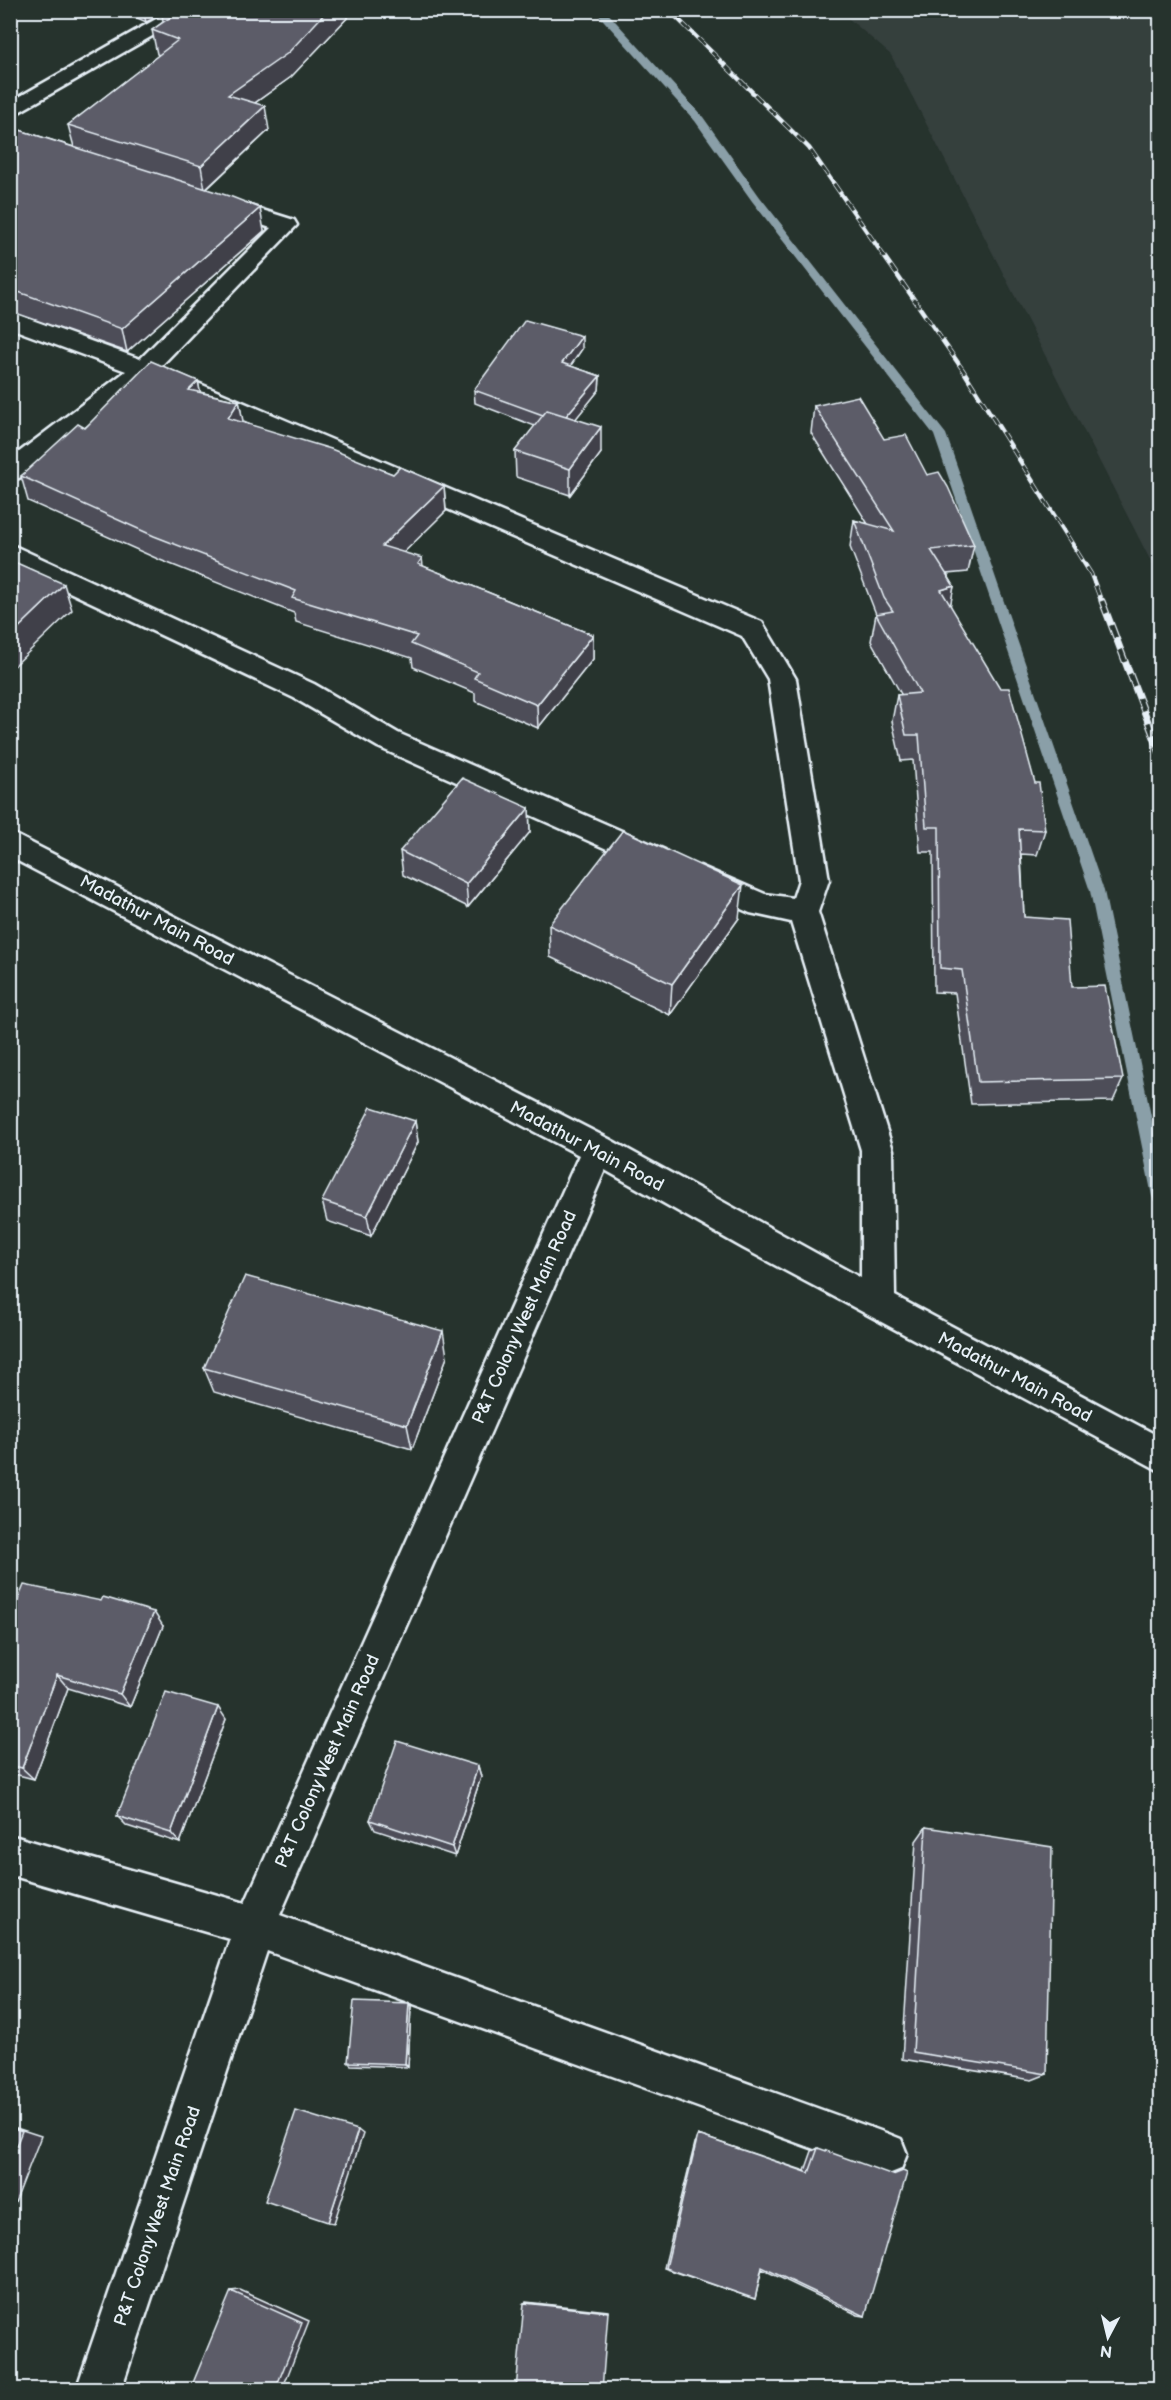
<svg xmlns="http://www.w3.org/2000/svg" width="1171" height="2400" font-family="'Balsamiq Sans',sans-serif">
	<style>
		.built { fill: #363f3e }
		.lines { fill: none; stroke-linecap: round; stroke-linejoin: round }
		.stream { fill: #8a9fa8; fill-rule: evenodd }
		.minor-casing { stroke: #e8f1f8; stroke-width: 5 }
		.minor { fill: #26332d; fill-rule: evenodd }
		.rail-far1-casing { stroke: #e8f1f8; stroke-width: 4.5 }
		.rail-casing { stroke: #e8f1f8; stroke-width: 7 }
		.rail-far1 { stroke: #26332d; stroke-width: 3; stroke-dasharray: 10; stroke-linecap: butt }
		.rail { stroke: #26332d; stroke-width: 4.5; stroke-dasharray: 13; stroke-linecap: butt }
		.wall { fill: #4e4e59; stroke: #e8f1f8; stroke-width: 1.5 }
		.shaded-wall { fill: #404048; stroke: #e8f1f8; stroke-width: 1.5 }
		.building { fill: #5b5b67; stroke: #e8f1f8; stroke-width: 1.5 }
		.labels { text-anchor: middle; stroke-width: 4.5; stroke-linejoin: round; paint-order: stroke }
		.street-label { font-size: 18px; fill: #e8f1f8; stroke: #26332d }
	</style>
	<rect width="100%" height="100%" fill="#26332d"/>
	<filter id="ink" filterUnits="userSpaceOnUse"><feTurbulence type="fractalNoise" baseFrequency=".0167" numOctaves="2"/><feDisplacementMap in="SourceGraphic" scale="12" xChannelSelector="R" yChannelSelector="G"/><feConvolveMatrix kernelMatrix="1 2 1 2 8 2 1 2 1" color-interpolation-filters="sRGB"/></filter>
	<g filter="url(#ink)">
		<!-- built -->
		<path class="built" d="M840,11H1160V579L891,55Z"/>
		<g class="lines">
			<!-- stream -->
			<path class="stream" d="M594,10H605L703,117L760,197L946,434L1104,891L1160,1159V1203L1154,1201L1152,1196L1090,891L934,435L752,201L695,121Z"/>
			<!-- minor casing -->
			<g class="minor-casing">
				<path id="minor" d="M172,10H198L10,117V102Z
					M218,196L294,220L297,225L160,367L762,622L796,679L829,880L818,912L893,1150L895,1296L1160,1437V1471L743,1248L605,1170L280,1915L886,2133L901,2139L907,2154L901,2169L886,2175L267,1951L121,2390H76L230,1939L10,1875V1835L245,1903L579,1155L10,857V832L609,1139L861,1278V1150L791,922L750,913L690,886L685,878L690,870L700,866L765,894L793,898L799,880L768,679L742,636L146,379L19,478L10,480V459L126,371L10,328V312L140,359L271,228L210,208L207,203L210,198Z
					M10,544L314,684L398,733L665,850L670,858L665,866L655,869L645,866L378,747L294,698L10,564Z"/>
			</g>
			<!-- minor -->
			<use href="#minor" class="minor"/>
			<!-- rail-far1 casing -->
			<g class="rail-far1-casing">
				<path id="rail-far1" d="M669,10L809,148L963,370L1091,574L1102,603"/>
			</g>
			<!-- rail casing -->
			<g class="rail-casing">
				<path id="rail" d="M1102,601L1160,753"/>
			</g>
			<!-- rail-far1 -->
			<use href="#rail-far1" class="rail-far1"/>
			<!-- rail -->
			<use href="#rail" class="rail"/>
		</g>
		<!-- wall -->
		<path class="wall" d="M120,10H350V15L291,77L255,103L269,130L207,189L264,231L127,352L10,311V127L74,147L68,125L159,55L157,54L152,30L163,22L162,14L146,22Z
			M582,349L570,366L600,376L599,390L575,419L601,453L570,495L516,477L515,451L535,426L475,403L474,390Z
			M198,381L200,392L239,401L243,423L393,474L444,486L446,511L404,552L423,566L593,635V659L538,728L475,701V693L413,667L412,658L296,622L294,613L160,560L28,501L21,476Z
			M814,406L884,439L927,475L974,545L968,572L947,574L954,586L950,605L1045,830L1037,855L1021,854L1024,917L1072,987L1123,1079L1113,1101L971,1104L955,993L934,992L933,852H920L913,760L901,761L892,721L897,695L901,694L871,641L876,614L850,547L854,520L868,524L811,433Z
			M529,808L530,832L468,907L403,875L400,851Z
			M739,918L670,1015L550,957L549,925Z
			M415,1121L418,1142L371,1236L327,1221L322,1201Z
			M447,1357L412,1449L214,1392L204,1368Z
			M10,1619L163,1626L130,1707L68,1688L34,1779L10,1773Z
			M226,1719L180,1843L127,1826L117,1816Z
			M478,1766L481,1777L455,1856L375,1830L370,1820Z
			M926,1827L1047,2074L1032,2080L902,2059L916,1841Z
			M409,2003L411,2006L408,2067L351,2065L348,2062Z
			M698,2135L805,2171L812,2151L818,2148L865,2316L858,2315L762,2269L755,2299L664,2268L696,2139Z
			M526,2302L608,2311V2312L524,2303Z"/>
		<!-- shaded-wall -->
		<path class="shaded-wall" d="M143,10H161L162,14L146,22Z
			M328,10H350V15L291,77L232,119L228,95Z
			M265,106L269,130L205,190L201,166Z
			M260,208L264,231L127,352L122,329Z
			M582,336V349L563,377L562,363Z
			M600,376L599,390L562,436L561,422Z
			M198,381L203,406L189,390Z
			M239,401L244,426L228,418Z
			M601,427V453L570,495V469Z
			M444,486L446,511L385,571L382,546Z
			M422,558L425,582L418,564Z
			M64,584L72,610L10,670V636Z
			M954,586L949,613L941,590Z
			M593,635V659L538,728L537,705Z
			M529,808L530,832L468,907L466,884Z
			M743,885L739,918L670,1015L672,984Z
			M415,1121L418,1142L371,1236L367,1216Z
			M443,1331L447,1357L412,1449L407,1425Z
			M154,1612L163,1626L130,1707L120,1694Z
			M57,1675L68,1688L34,1779L22,1768Z
			M218,1707L226,1719L180,1843L171,1833Z
			M478,1766L481,1777L455,1856L452,1847Z
			M409,2003L411,2006L408,2067L405,2064Z
			M10,2126L41,2136L10,2216Z
			M358,2130L363,2134L334,2223L328,2222Z
			M240,2290L309,2321L282,2390H275L231,2291Z"/>
		<!-- building -->
		<path class="building" d="M168,10H328L288,53L228,95L265,106L201,166L68,125L178,40L152,30L175,14Z
			M10,127L232,197L260,208L122,329L10,289Z
			M525,320L582,336L562,363L600,376L566,416L547,410L543,415L474,390Z
			M151,361L198,381L189,390L239,401L228,418L331,449L393,474L400,467L444,486L382,546L422,558L418,564L593,635L537,705L474,678L478,672L411,644L417,636L292,598L296,591L154,536L21,476L78,424L85,428Z
			M858,396L884,439L906,435L927,475L939,472L948,487L974,545L931,550L954,586L941,590L1000,688H1009L1035,783H1039L1045,830L1019,829L1024,917L1067,920L1072,987L1105,986L1123,1079L978,1082L962,970L940,968L939,827H926L919,735H906L897,695L920,693L876,614L893,611L884,598L854,520L894,531L814,406Z
			M547,410L601,427L570,469L515,451Z
			M10,560L64,584L10,636Z
			M462,778L529,808L466,884L400,851Z
			M623,830L743,885L672,984L549,925Z
			M371,1107L415,1121L367,1216L322,1201Z
			M245,1276L443,1331L407,1425L204,1368Z
			M24,1585L101,1601L103,1597L154,1612L120,1694L57,1675L22,1768L10,1765V1619Z
			M166,1692L218,1707L171,1833L117,1816Z
			M397,1741L478,1766L452,1847L370,1820Z
			M926,1827L1052,1847L1047,2074L913,2052Z
			M354,2001L409,2003L405,2064L348,2062Z
			M296,2111L358,2130L328,2222L265,2201Z
			M10,2127L22,2131L10,2161Z
			M698,2135L809,2173L818,2148L893,2175L903,2171L907,2173L865,2316L762,2267L755,2299L666,2268Z
			M231,2291L302,2323L275,2390H190Z
			M524,2303L608,2312L602,2390H516Z"/>
	</g>
	<g class="labels">
		<!-- street labels -->
		<g class="street-label">
			<text transform="translate(157 920) rotate(28)" y="6">Madathur Main Road</text>
			<text transform="translate(587 1146) rotate(28)" y="6">Madathur Main Road</text>
			<text transform="translate(524 1317) rotate(-66)" y="6">P&amp;T Colony West Main Road</text>
			<text transform="translate(1015 1377) rotate(28)" y="6">Madathur Main Road</text>
			<text transform="translate(327 1761) rotate(-66)" y="6">P&amp;T Colony West Main Road</text>
			<text transform="translate(157 2216) rotate(-71)" y="6">P&amp;T Colony West Main Road</text>
		</g>
	</g>
	<!-- margin -->
	<rect width="1171" height="2400" fill="none" stroke="#26332d" stroke-width="36"/>
	<rect x="18" y="18" width="1135" height="2364" fill="none" stroke="#e8f1f8" stroke-width="2" filter="url(#ink)"/>
	<!-- north arrow -->
	<g transform="translate(1108 2337) rotate(187)" stroke="#26332d" stroke-width="4.5" paint-order="stroke">
	<path d="M0-4.5L10 22L0 15L-10 22Z" fill="#e8f1f8"/>
	<text y="-9" font-size="16" font-weight="bold" text-anchor="middle" fill="#e8f1f8">N</text>
	</g>
</svg>
